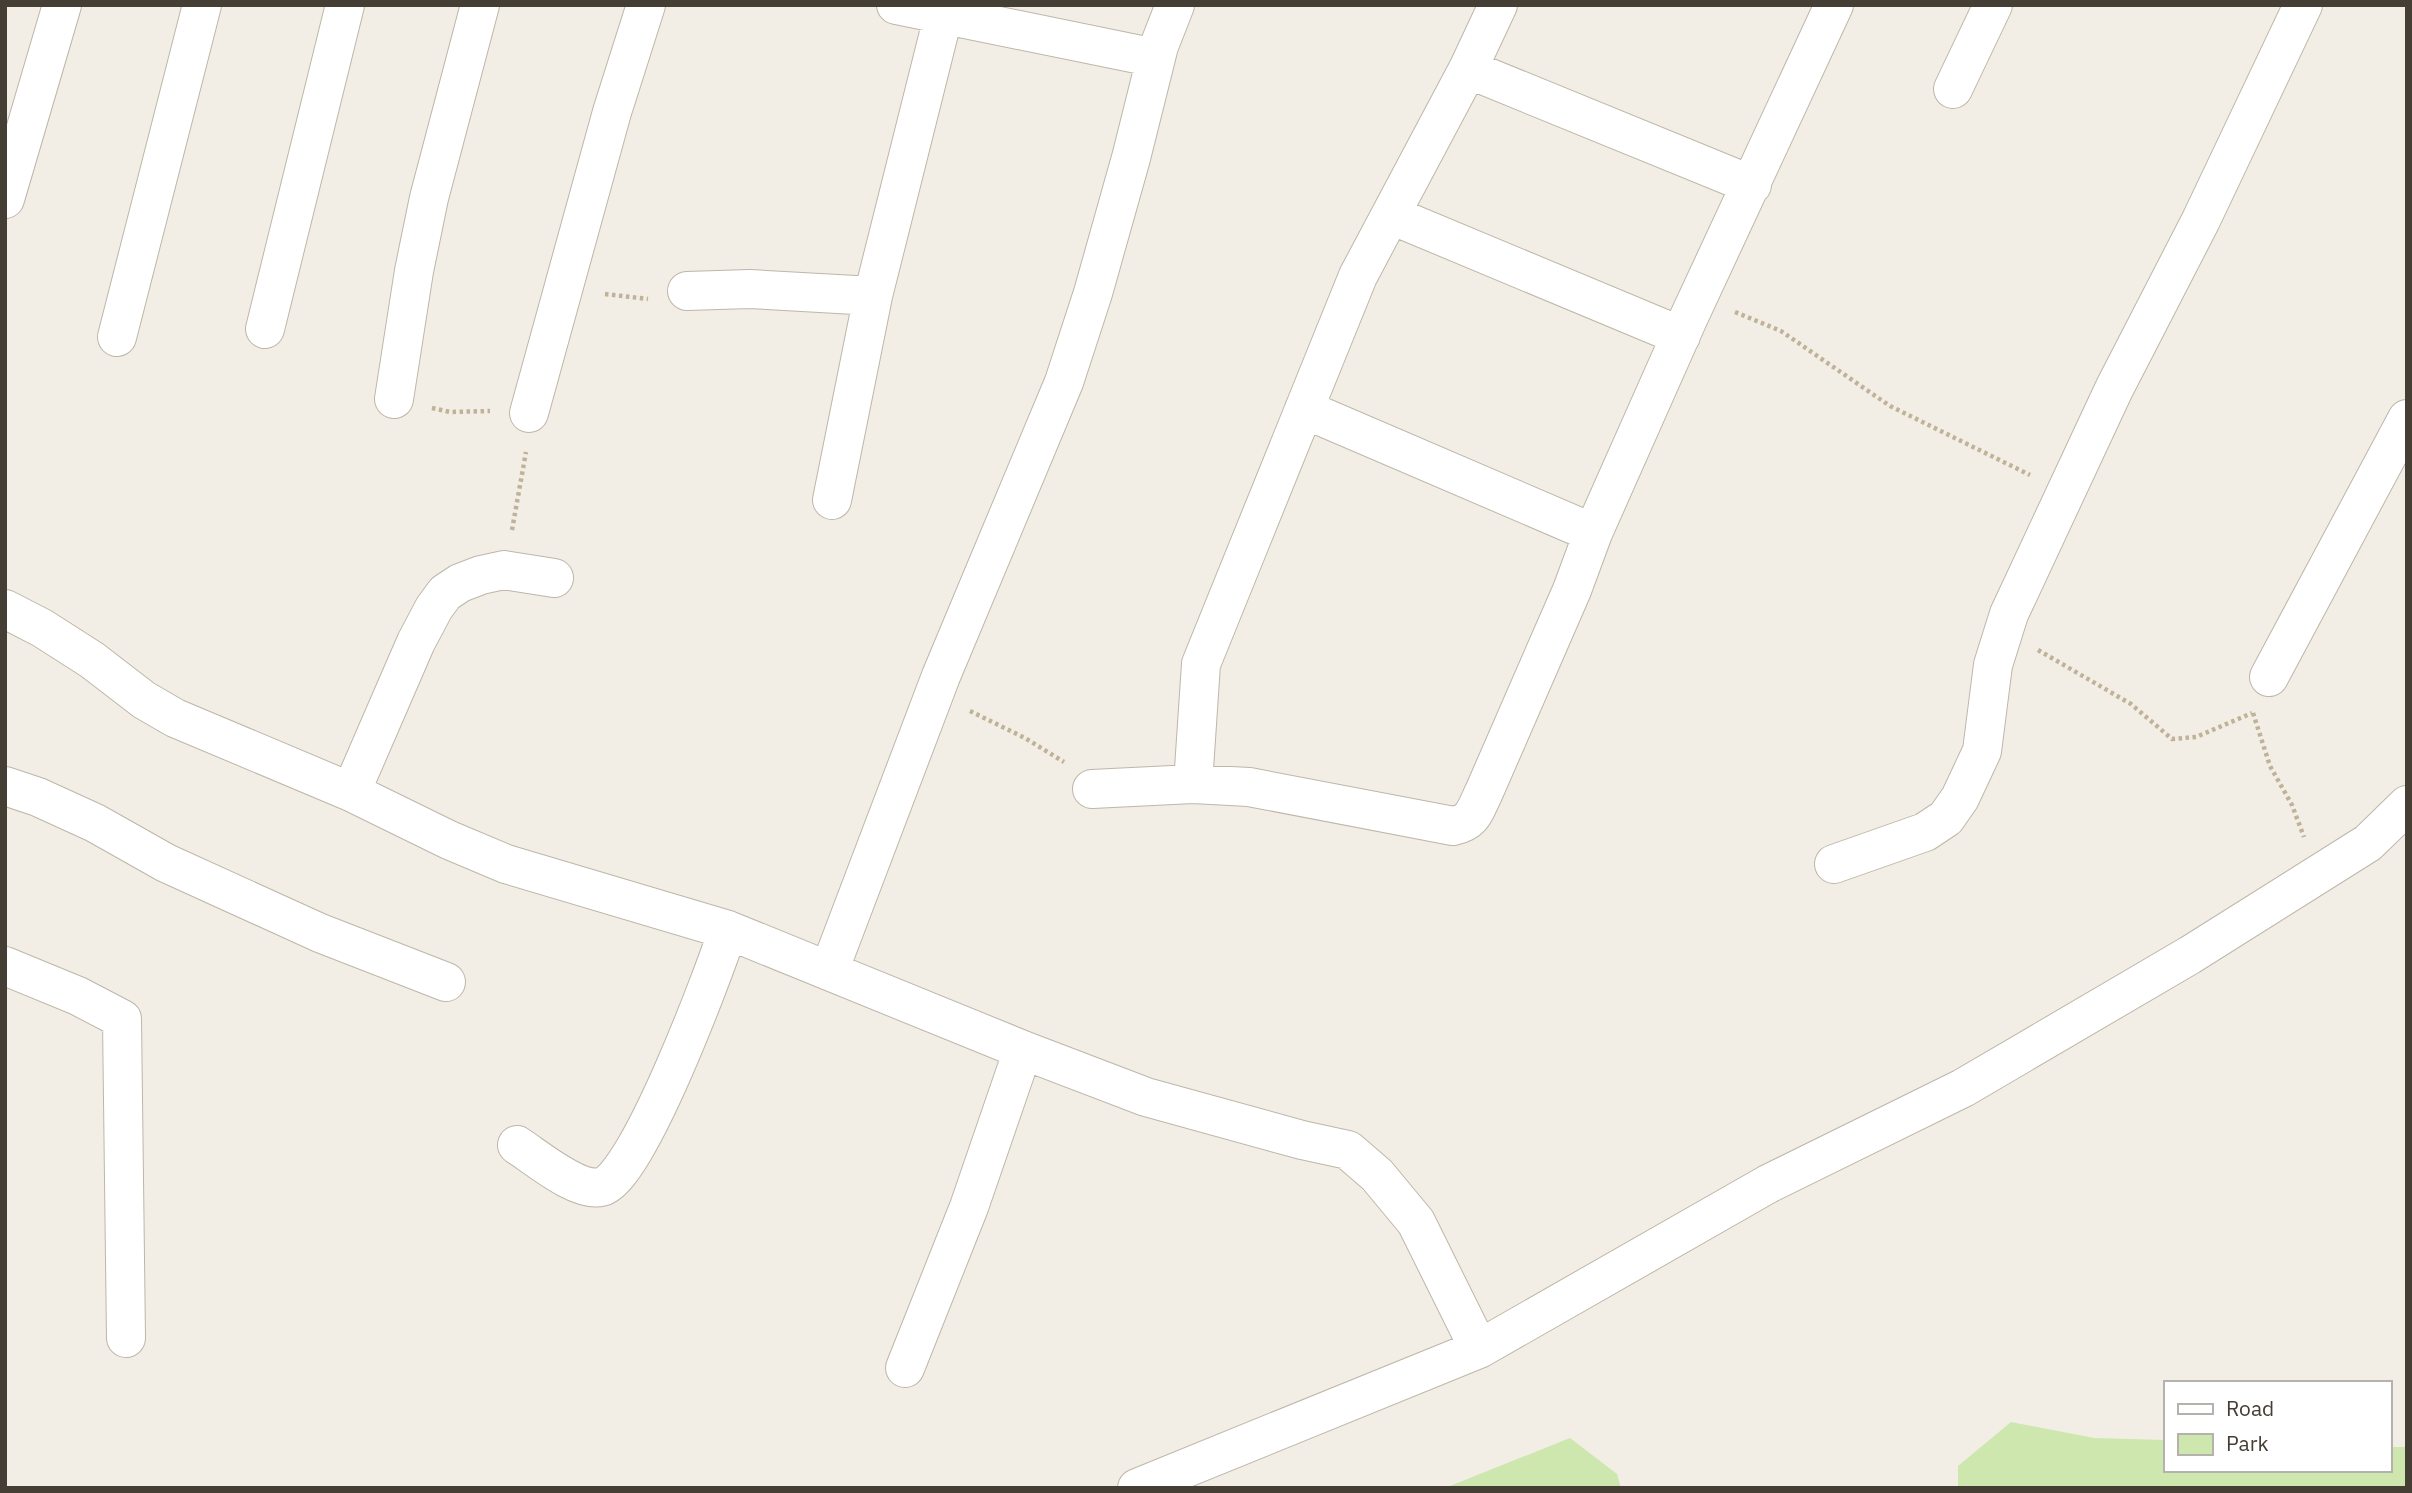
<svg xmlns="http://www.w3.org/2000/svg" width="2412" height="1493" font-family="'IBM Plex Sans',sans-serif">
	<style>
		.green { fill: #cde7ae }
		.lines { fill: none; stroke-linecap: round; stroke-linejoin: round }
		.minor-casing { stroke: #beb6a8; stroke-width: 40 }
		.path { stroke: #c0b299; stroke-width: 4.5; stroke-dasharray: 3.5 3.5; stroke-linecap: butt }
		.minor { stroke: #fff; stroke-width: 38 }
	</style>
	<rect width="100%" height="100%" fill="#f2eee5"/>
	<!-- green -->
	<path class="green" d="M2011,1422L2094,1438L2165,1440V1470H2389V1447H2407V1488H1958V1466Z
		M1570,1438L1617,1474L1621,1488H1445Z"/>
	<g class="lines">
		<!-- minor casing -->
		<g class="minor-casing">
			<path id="minor" d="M896,5L1156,58
				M1468,69L1752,185
				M1953,89L1993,5
				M5,199L62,5
				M1391,215L1681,336
				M687,291L750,289L873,296
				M265,329L345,5
				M117,337L202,5
				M394,399L414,271L429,198L480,5
				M1304,409L1593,533
				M529,413L612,112L646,5
				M832,500L873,296L946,5
				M5,609L42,628L92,660L144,700L175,718L351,792L449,840L506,864L728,930L1023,1050L1146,1097L1302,1140L1348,1150L1377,1175L1416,1222L1479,1349
				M2269,677L2407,419
				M1193,784L1201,664L1358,276L1468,69L1498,5
				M5,786L38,797L95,823L166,863L320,933L446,982
				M1092,789L1193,784L1249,787L1453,826C1474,822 1475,810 1484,792L1572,590L1593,533L1688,319L1834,5
				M351,792L416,642L434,608L445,593L460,583L481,575L504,570L554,578
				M1834,864L1925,832L1946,818L1960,798L1982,751L1993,665L2009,614L2114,389L2201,220L2303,5
				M5,966L78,996L122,1019L126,1338
				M829,971L941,676L1064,382L1093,293L1131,158L1159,46L1175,5
				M517,1145C537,1158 577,1192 601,1187C637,1180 715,970 728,930
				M905,1368L969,1207L1023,1050
				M1137,1488L1479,1349L1768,1184L1963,1088L2190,955L2368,843L2407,805"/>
		</g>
		<!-- path -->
		<path class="path" d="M605,294L648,299
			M1735,312L1781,331L1890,406L2030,475
			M432,408L450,412L490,411
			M512,530L526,452
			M2038,650L2131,704L2172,739L2196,737L2252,713
			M970,711L1025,738L1064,762
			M2253,713L2270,766L2292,805L2304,837"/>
		<!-- minor -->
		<use href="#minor" class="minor"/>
	</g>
	<!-- border -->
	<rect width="2412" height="1493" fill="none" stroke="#453e35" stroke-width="14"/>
	<!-- legend -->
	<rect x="2164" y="1381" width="228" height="91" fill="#ffffff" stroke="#b5b2ae" stroke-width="2"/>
	<rect x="2178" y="1404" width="35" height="10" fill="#ffffff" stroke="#b5b2ae" stroke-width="2"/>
	<text x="2226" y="1416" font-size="21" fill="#453e35">Road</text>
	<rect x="2178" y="1434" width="35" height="21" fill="#cde7ae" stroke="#b5b2ae" stroke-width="2"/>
	<text x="2226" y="1451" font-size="21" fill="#453e35">Park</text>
</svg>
